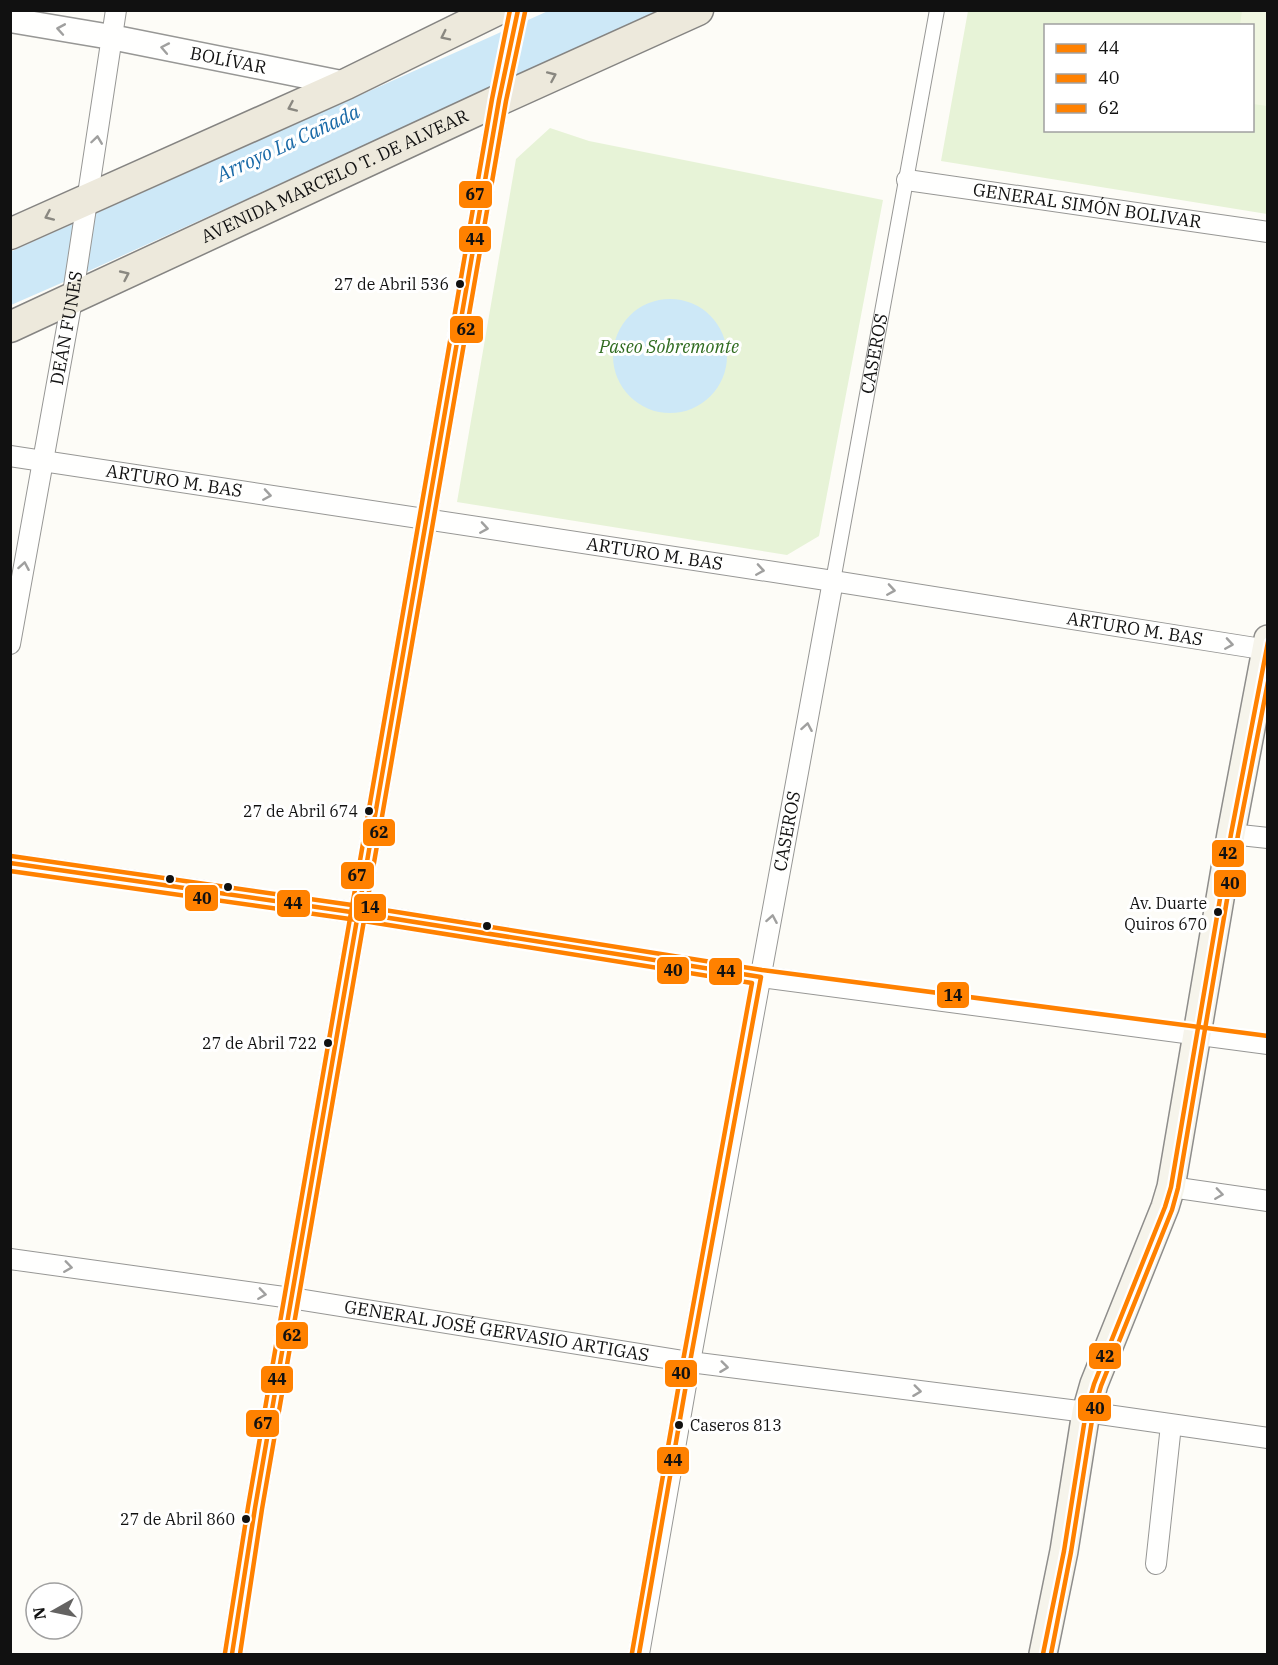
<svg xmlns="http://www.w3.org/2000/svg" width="1278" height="1665" font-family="'IBM Plex Serif',serif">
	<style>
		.green { fill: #e7f3d7; fill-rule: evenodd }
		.pitch { fill: #f0f6e1 }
		.water { fill: #cde8f7 }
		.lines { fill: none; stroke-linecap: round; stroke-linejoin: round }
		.pedestrian-casing { stroke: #979795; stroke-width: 16 }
		.minor-casing { stroke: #979795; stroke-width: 22 }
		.tertiary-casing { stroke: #979795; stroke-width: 27 }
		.secondary-casing { stroke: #8e8d8b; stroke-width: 30 }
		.primary-casing { stroke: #858482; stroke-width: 33 }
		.pedestrian { stroke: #fffffe; stroke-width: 14 }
		.minor { stroke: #fffffe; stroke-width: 20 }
		.tertiary { stroke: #fffffe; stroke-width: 24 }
		.secondary { stroke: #f6f4eb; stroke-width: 27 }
		.primary { stroke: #ede9dc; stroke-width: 30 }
		.bus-1-casing { stroke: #fff; stroke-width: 9 }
		.bus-2-casing { stroke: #fff; stroke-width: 9 }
		.bus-3-casing { stroke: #fff; stroke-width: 9 }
		.bus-4-casing { stroke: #fff; stroke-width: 9 }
		.bus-5-casing { stroke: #fff; stroke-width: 9 }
		.bus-6-casing { stroke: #fff; stroke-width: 9 }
		.bus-1 { stroke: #ff8100; stroke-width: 4.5 }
		.bus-2 { stroke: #ff8100; stroke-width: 4.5 }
		.bus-3 { stroke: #ff8100; stroke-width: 4.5 }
		.bus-4 { stroke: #ff8100; stroke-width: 4.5 }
		.bus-5 { stroke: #ff8100; stroke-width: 4.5 }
		.bus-6 { stroke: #ff8100; stroke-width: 4.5 }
		.oneway { stroke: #a0a09f }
		.oneway2 { stroke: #8a8881 }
		.bus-dot { fill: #111; stroke: #fff; stroke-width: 2 }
		.labels { text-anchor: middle; stroke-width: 6; stroke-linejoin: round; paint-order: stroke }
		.bus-label { font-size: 16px; fill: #111; stroke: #fff; text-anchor: end }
		.street-label { font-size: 18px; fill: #111; stroke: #fff }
		.park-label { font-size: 18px; font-style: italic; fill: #2f6b1f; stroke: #fff }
		.water-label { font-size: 20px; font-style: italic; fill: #1768a6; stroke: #fff }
		.line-badge { stroke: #fff; stroke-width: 2 }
		.pale-badge-label { font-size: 16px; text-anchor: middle; font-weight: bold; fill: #111 }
	</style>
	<rect width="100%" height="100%" fill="#fdfcf7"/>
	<!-- green -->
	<path class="green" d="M968,11H1267V214L941,161ZM1046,26H1252V130H1046Z
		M550,128L589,141L883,200L819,536L787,555L457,502L516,159Z"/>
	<!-- pitch -->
	<path class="pitch" d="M1242,11H1267V106L1253,104L1252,26L1240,25Z"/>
	<!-- water -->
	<path class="water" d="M548,11H659L82,274L11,305L10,252Z
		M613 356a57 57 0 1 1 114 0a57 57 0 1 1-114 0Z"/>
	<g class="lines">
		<!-- pedestrian casing -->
		<g class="pedestrian-casing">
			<g id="pedestrian">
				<path id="s1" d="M833,581L937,10"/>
			</g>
		</g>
		<!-- minor casing -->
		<g class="minor-casing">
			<g id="minor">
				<path id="s2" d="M907,180L1268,232"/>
				<path id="s3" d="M10,456L833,581L1268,650"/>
				<path id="s4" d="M10,644L72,300L116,10"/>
				<path d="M1231,834L1268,838"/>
				<path d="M10,863L358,913L761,977L1268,1044"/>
				<path d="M1171,1187L1268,1201"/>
				<path id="s5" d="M10,1259L291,1298L690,1362L1086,1412L1268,1438"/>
				<path d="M1156,1564L1171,1425"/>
				<path d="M232,1654L255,1508L499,100L518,10"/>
				<path id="s6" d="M639,1654L690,1362L833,581"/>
			</g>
		</g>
		<!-- tertiary casing -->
		<g class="tertiary-casing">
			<g id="tertiary">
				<path id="s7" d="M10,20L111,37L346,84"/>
			</g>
		</g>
		<!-- secondary casing -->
		<g class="secondary-casing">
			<path id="secondary" d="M1043,1654L1064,1551L1086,1412L1094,1384L1165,1207L1171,1187L1231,834L1268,639"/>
		</g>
		<!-- primary casing -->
		<g class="primary-casing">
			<g id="primary">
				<path d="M10,234L346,84L497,10"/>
				<path id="s8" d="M10,327L499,100L698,10"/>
			</g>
		</g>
		<!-- pedestrian -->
		<use href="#pedestrian" class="pedestrian"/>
		<!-- minor -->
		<use href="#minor" class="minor"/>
		<!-- tertiary -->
		<use href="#tertiary" class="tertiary"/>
		<!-- secondary -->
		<use href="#secondary" class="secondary"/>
		<!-- primary -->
		<use href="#primary" class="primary"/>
		<!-- bus-1 casing -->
		<g class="bus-1-casing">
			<path id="bus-1" d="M10,863L358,913L761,977L690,1362L639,1654
				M232,1654L255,1508L499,100L518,10"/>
		</g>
		<!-- bus-2 casing -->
		<g class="bus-2-casing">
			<path id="bus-2" d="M10,871L357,920L752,983L683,1361L632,1653
				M1051,1654L1071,1552L1093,1414L1101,1386L1172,1210L1178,1188L1238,835L1268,682"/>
		</g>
		<!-- bus-3 casing -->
		<g class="bus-3-casing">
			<path id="bus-3" d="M240,1654L262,1509L506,101L525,12"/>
		</g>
		<!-- bus-4 casing -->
		<g class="bus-4-casing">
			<path id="bus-4" d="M225,1653L248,1507L492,99L510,10"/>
		</g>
		<!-- bus-5 casing -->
		<g class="bus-5-casing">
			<path id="bus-5" d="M11,856L359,906L762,970L1268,1036"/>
		</g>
		<!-- bus-6 casing -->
		<g class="bus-6-casing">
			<path id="bus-6" d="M1043,1654L1064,1551L1086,1412L1094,1384L1165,1207L1171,1187L1231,834L1268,642"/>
		</g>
		<!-- bus-1 -->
		<use href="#bus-1" class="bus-1"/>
		<!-- bus-2 -->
		<use href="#bus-2" class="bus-2"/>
		<!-- bus-3 -->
		<use href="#bus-3" class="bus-3"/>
		<!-- bus-4 -->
		<use href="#bus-4" class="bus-4"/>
		<!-- bus-5 -->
		<use href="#bus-5" class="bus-5"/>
		<!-- bus-6 -->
		<use href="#bus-6" class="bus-6"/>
	</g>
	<!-- one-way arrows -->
	<defs><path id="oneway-chevron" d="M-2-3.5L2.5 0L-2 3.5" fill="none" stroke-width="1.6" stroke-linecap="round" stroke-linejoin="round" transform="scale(1.5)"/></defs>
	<g class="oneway">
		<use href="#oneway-chevron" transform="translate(61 29) rotate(-170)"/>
		<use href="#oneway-chevron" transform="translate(165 48) rotate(-169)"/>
		<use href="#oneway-chevron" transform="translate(97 140) rotate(-82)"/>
		<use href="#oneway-chevron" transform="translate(267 495) rotate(9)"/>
		<use href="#oneway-chevron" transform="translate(484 528) rotate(9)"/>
		<use href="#oneway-chevron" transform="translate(24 566) rotate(-80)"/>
		<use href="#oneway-chevron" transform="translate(760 570) rotate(9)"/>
		<use href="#oneway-chevron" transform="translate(891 590) rotate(9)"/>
		<use href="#oneway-chevron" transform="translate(1229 644) rotate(9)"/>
		<use href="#oneway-chevron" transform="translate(807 727) rotate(-80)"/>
		<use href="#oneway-chevron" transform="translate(772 919) rotate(-80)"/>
		<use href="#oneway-chevron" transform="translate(1219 1194) rotate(8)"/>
		<use href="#oneway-chevron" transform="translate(68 1267) rotate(8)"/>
		<use href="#oneway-chevron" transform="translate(262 1294) rotate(8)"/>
		<use href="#oneway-chevron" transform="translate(724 1367) rotate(7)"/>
		<use href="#oneway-chevron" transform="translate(917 1391) rotate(7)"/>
	</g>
	<g class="oneway2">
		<use href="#oneway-chevron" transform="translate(445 36) rotate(154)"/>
		<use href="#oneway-chevron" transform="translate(552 76) rotate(-24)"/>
		<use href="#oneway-chevron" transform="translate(292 107) rotate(156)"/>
		<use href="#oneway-chevron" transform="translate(49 216) rotate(156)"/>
		<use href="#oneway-chevron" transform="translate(125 275) rotate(-25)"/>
	</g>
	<!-- markers -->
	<g class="bus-dot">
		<circle cx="460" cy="284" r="5"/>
		<circle cx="369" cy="811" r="5"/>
		<circle cx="170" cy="879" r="5"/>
		<circle cx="228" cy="887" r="5"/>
		<circle cx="1218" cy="912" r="5"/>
		<circle cx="487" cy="926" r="5"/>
		<circle cx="328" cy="1043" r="5"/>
		<circle cx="679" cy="1425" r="5"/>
		<circle cx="246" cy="1519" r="5"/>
	</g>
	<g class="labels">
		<!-- bus labels -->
		<g class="bus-label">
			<text x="449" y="290">27 de Abril 536</text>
			<text x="358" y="817">27 de Abril 674</text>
			<text x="1207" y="909">Av. Duarte<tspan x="1207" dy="21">Quiros 670</tspan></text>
			<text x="317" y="1049">27 de Abril 722</text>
			<text x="690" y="1431" text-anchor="start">Caseros 813</text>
			<text x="235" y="1525">27 de Abril 860</text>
		</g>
		<!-- street labels -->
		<g class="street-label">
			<text dy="6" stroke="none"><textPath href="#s7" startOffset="222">BOLÍVAR</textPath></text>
			<text dy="6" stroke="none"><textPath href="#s8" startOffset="358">AVENIDA MARCELO T. DE ALVEAR</textPath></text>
			<text dy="6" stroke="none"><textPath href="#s2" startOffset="182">GENERAL SIMÓN BOLIVAR</textPath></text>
			<text dy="6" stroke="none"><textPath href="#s4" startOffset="321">DEÁN FUNES</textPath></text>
			<text dy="6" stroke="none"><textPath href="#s1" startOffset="231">CASEROS</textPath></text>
			<text dy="6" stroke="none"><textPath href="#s3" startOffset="166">ARTURO M. BAS</textPath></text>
			<text dy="6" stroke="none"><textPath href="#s3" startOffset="652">ARTURO M. BAS</textPath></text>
			<text dy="6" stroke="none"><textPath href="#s3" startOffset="1138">ARTURO M. BAS</textPath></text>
			<text dy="6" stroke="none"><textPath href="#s6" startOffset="836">CASEROS</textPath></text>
			<text dy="6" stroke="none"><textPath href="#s5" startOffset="492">GENERAL JOSÉ GERVASIO ARTIGAS</textPath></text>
		</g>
		<!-- park labels -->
		<g class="park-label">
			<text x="669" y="353">Paseo Sobremonte</text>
		</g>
		<!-- water labels -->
		<g class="water-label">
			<text transform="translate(288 143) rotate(-25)" y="7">Arroyo La Cañada</text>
		</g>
	</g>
	<g class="line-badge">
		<rect x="458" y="180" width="35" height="29" rx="6" fill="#ff8100"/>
		<rect x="458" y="225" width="34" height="28" rx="6" fill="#ff8100"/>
		<rect x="449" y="315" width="35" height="29" rx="6" fill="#ff8100"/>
		<rect x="362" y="818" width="34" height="29" rx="6" fill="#ff8100"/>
		<rect x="1211" y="839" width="34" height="29" rx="6" fill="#ff8100"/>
		<rect x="340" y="861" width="35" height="29" rx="6" fill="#ff8100"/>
		<rect x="1213" y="869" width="34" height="29" rx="6" fill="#ff8100"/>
		<rect x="184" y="884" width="35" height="28" rx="6" fill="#ff8100"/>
		<rect x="276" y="889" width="35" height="29" rx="6" fill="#ff8100"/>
		<rect x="353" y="893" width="34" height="29" rx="6" fill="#ff8100"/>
		<rect x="656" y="956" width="34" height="29" rx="6" fill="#ff8100"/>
		<rect x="708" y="957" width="35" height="29" rx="6" fill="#ff8100"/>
		<rect x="936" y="981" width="34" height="28" rx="6" fill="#ff8100"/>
		<rect x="275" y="1321" width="34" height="29" rx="6" fill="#ff8100"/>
		<rect x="1088" y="1342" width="34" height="28" rx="6" fill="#ff8100"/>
		<rect x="664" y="1359" width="34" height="29" rx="6" fill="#ff8100"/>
		<rect x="260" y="1365" width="34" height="29" rx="6" fill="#ff8100"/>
		<rect x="1077" y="1394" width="35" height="28" rx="6" fill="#ff8100"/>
		<rect x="245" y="1409" width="35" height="29" rx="6" fill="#ff8100"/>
		<rect x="656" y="1446" width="34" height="29" rx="6" fill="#ff8100"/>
	</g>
	<g class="pale-badge-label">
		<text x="475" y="200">67</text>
		<text x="475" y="245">44</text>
		<text x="466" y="335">62</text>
		<text x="379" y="838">62</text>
		<text x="1228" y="859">42</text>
		<text x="357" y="881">67</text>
		<text x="1230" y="889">40</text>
		<text x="202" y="904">40</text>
		<text x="293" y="909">44</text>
		<text x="370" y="913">14</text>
		<text x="673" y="976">40</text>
		<text x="726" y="977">44</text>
		<text x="953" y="1001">14</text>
		<text x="292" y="1341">62</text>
		<text x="1105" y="1362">42</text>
		<text x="681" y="1379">40</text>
		<text x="277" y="1385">44</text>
		<text x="1095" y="1414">40</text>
		<text x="263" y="1429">67</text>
		<text x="673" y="1466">44</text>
	</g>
	<!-- border -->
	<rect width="1278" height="1665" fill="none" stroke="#111111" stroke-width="24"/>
	<!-- legend -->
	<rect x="1044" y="24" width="210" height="108" fill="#ffffff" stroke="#a0a0a0" stroke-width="1.5"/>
	<rect x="1056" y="44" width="30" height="9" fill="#ff8100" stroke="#a0a0a0" stroke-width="1.5"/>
	<text x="1098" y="54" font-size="18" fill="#111111">44</text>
	<rect x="1056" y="74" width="30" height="9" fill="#ff8100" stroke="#a0a0a0" stroke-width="1.5"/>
	<text x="1098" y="84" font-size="18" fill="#111111">40</text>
	<rect x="1056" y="104" width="30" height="9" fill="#ff8100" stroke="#a0a0a0" stroke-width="1.5"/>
	<text x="1098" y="114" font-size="18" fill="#111111">62</text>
	<!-- north arrow -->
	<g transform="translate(54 1611) rotate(261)"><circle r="28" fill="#ffffff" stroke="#a0a0a0" stroke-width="1.5"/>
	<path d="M0-4.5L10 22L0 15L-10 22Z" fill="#646362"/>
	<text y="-9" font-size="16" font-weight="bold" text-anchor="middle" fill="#111111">N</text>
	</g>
</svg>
